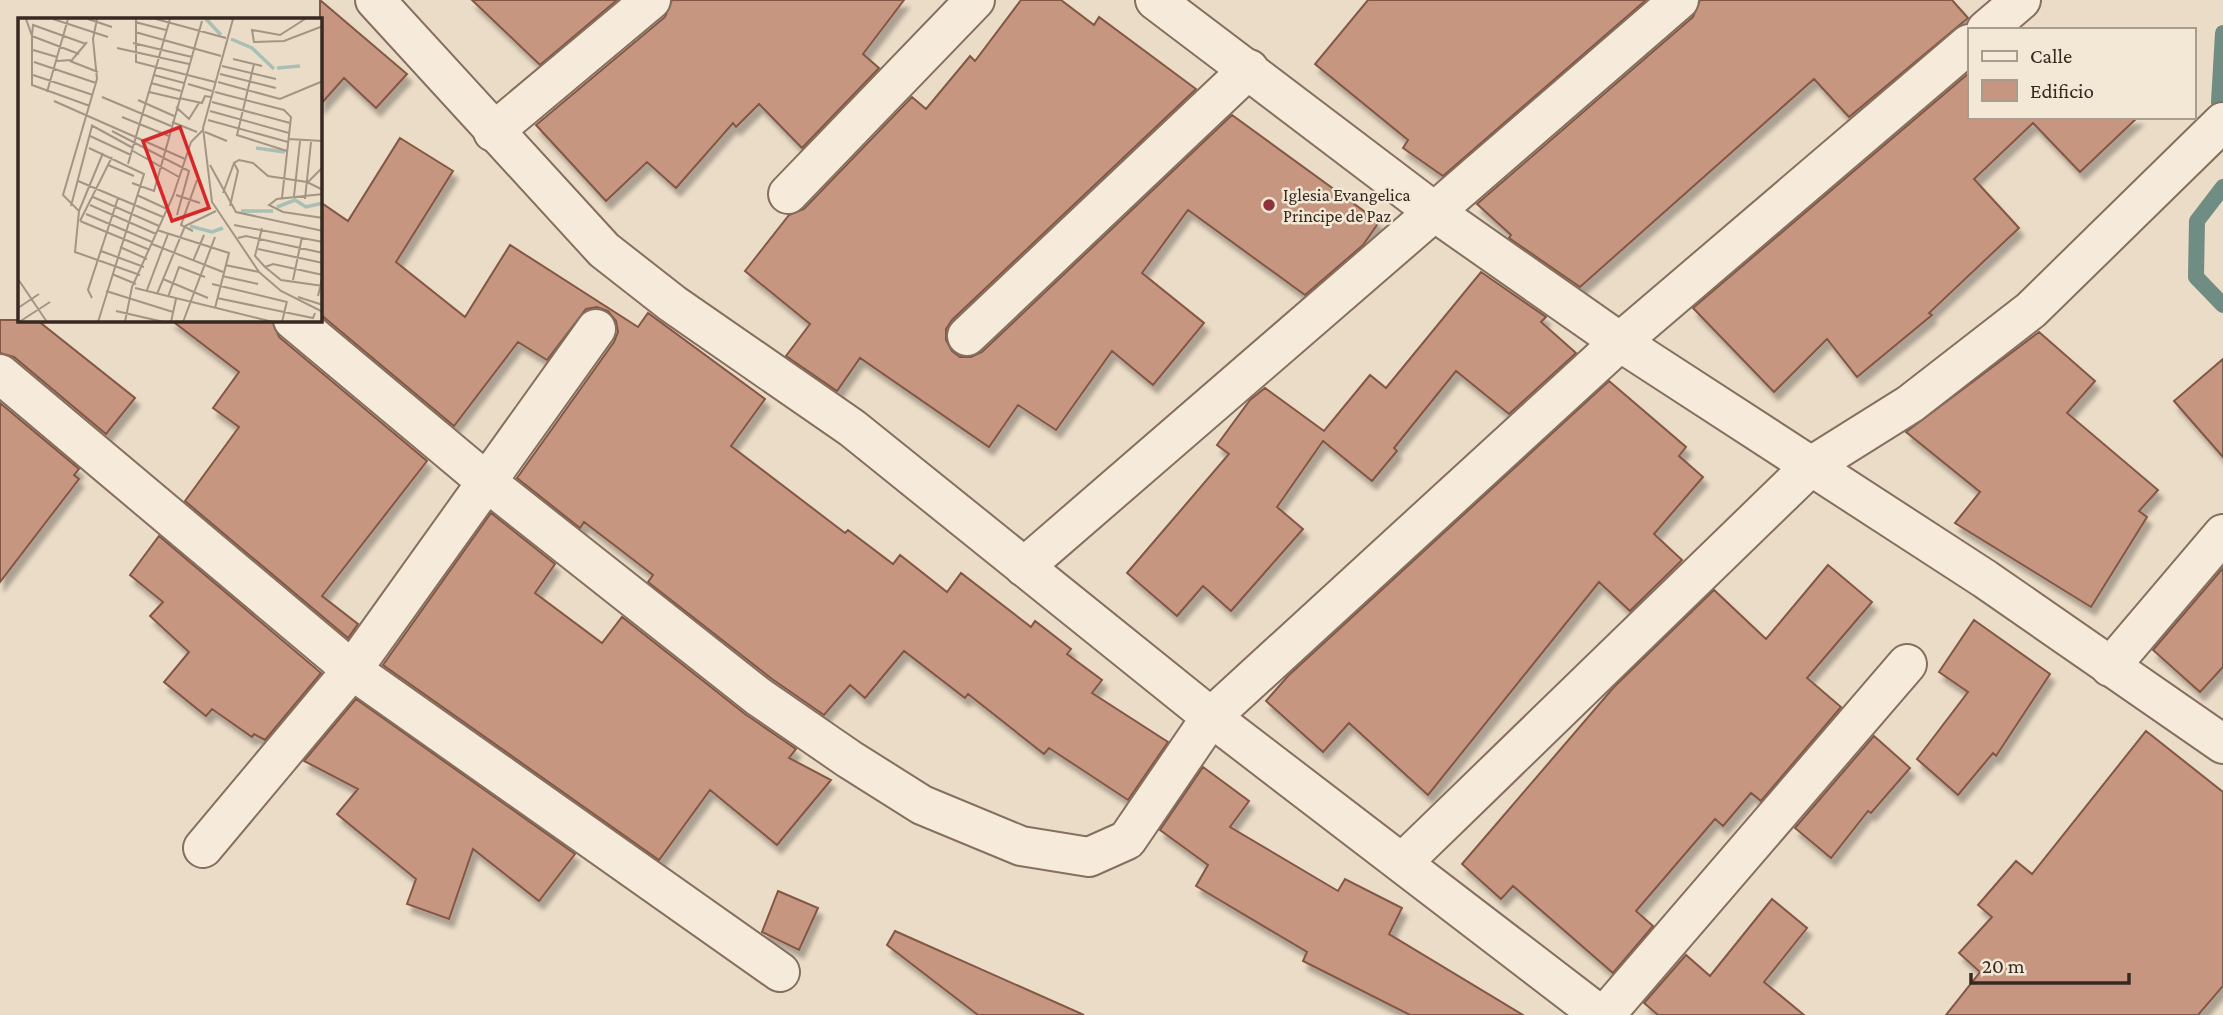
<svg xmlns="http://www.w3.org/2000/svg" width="2223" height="1015" font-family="'Crimson Pro',serif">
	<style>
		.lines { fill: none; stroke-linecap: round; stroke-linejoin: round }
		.stream { stroke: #6f8d82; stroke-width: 16 }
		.building { fill: #c69680; stroke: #835745; stroke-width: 2; filter: url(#shadow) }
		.minor-casing { stroke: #856f5e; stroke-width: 42 }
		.tertiary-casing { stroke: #856f5e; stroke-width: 42 }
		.minor { stroke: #f6ebda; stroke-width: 38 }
		.tertiary { stroke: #f6ebda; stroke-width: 38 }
		.poi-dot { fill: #90323d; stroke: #f3e8d6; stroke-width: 2.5 }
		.labels { text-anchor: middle; stroke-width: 5; stroke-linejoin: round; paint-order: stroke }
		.poi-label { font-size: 18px; fill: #372920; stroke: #f3e8d6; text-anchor: start }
		.inset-river { fill: none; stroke: #a8bfb6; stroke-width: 3.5 }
		.inset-road { fill: none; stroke: #a39484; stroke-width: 2 }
		.view { fill: #d62828; fill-opacity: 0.15; stroke: #d62828; stroke-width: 3.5 }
		.inset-edge { fill: none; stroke: #372920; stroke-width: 3.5 }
	</style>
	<defs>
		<filter id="shadow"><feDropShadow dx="4.5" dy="8" stdDeviation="2" flood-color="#0004"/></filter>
	</defs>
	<rect width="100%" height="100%" fill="#ebdcc7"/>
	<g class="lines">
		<!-- stream -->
		<path class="stream" d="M2223,33L2219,102L2223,113
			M2223,187L2197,221L2196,277L2223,305"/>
	</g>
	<!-- building -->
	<path class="building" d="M320,0L407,74L376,108L344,78L320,105Z
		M472,0H617L540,65Z
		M672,0H904L863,54L879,68L802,148L759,104L736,127L733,123L676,188L647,162L606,201L536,125L665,17Z
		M1021,0H1061L1094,25L1099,17L1196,89L952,320L946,329V340L952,351L960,357H971L982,352L1232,115L1379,222L1363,245L1305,295L1188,210L1142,273L1204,323L1153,385L1112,351L1056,430L1018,405L989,447L860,358L837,391L786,356L810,324L745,271L789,215L804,209L912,97L926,109L970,56L975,61Z
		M1368,0H1646L1443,176L1403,148L1408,140L1315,64Z
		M1700,0H1952L1968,18L1849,117L1814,79L1580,287L1509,238L1511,235L1477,204L1693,17Z
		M1969,73V117H2138L2080,172L2033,123L1974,179L2019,228L1929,313L1932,315L1857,377L1827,339L1774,392L1693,308Z
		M400,138L453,171L396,262L465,317L510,245L638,327L648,313L765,399L731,446L845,533L848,530L893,564L900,555L947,592L961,573L1031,627L1035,621L1071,649L1067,654L1102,680L1092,693L1168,742L1128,800L1049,748L1044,754L968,694L965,698L904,651L865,698L850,685L824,715L772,679L648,582L653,575L622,551L584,522L580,528L517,478L614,342L618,332L616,321L608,311L597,307L586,309L547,360L518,342L454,426L320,314V202L348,221Z
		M1481,272L1546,317L1541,322L1576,353L1509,414L1456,371L1394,448L1397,451L1372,481L1323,441L1277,507L1303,529L1231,611L1203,586L1177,616L1127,573L1229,454L1217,445L1250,400L1265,388L1324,431L1370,375L1386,388Z
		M0,320H37L135,398L106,434L14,357L0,353Z
		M171,320H272L279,337L427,461L322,596L358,624L348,638L185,501L239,427L213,408L239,372Z
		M2039,332L2095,381L2067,413L2158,490L2139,511L2147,517L2091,607L1955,523L1980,492L1906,432Z
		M2223,359V457L2174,401Z
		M1609,381L1686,447L1679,456L1703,477L1654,534L1682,560L1630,611L1599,582L1428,795L1349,723L1323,752L1266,701L1288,676Z
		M0,403L79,469L74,475L79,479L0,582Z
		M491,513L555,564L535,593L602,643L622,617L745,714L796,749L789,758L831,780L777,845L710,790L659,860L383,665Z
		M159,536L321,673L265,740L254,734L252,737L212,709L206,716L164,682L189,652L150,616L163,602L130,575Z
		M1828,565L1872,602L1807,678L1841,707L1761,801L1751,793L1723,826L1715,819L1636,911L1653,926L1613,973L1513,886L1501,899L1462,864L1614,687L1714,590L1766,639Z
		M2223,568V667L2200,692L2153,650Z
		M1974,620L2050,674L1996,756L1993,753L1958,795L1917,759L1968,692L1939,672Z
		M356,699L575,854L539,901L473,849L449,919L407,904L416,879L337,814L358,789L304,761Z
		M2146,731L2223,792V986L2198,1015H1946L1980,972L1959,953L1992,917L1978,905L2016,861L2032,874Z
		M1874,736L1910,768L1871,813L1868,811L1831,858L1795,828Z
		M1203,767L1249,801L1230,827L1338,891L1345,879L1402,908L1389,934L1523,1015H1410L1303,961L1307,952L1196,886L1208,865L1160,830Z
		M778,891L818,908L799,950L762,932Z
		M1772,899L1807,928L1764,982L1804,1015H1658L1644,1003L1686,955L1710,976Z
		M895,931L1084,1015H978L887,945Z"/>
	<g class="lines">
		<!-- minor casing -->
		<g class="minor-casing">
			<path id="minor" d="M1986,30L2021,0
				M493,132L651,0
				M788,194L975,0
				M293,320L488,483L759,697L849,759L922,805L1021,846L1089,857L1127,840L1211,717L1620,342L1969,44
				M967,336L1249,69
				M0,374L352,670L780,972
				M1024,567L1679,0
				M2110,667L2223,534
				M203,848L352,670L596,329
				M1403,862L1811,466L1910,404L2031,310L2223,122
				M1605,1015L1907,664"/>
		</g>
		<!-- tertiary casing -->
		<g class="tertiary-casing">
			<path id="tertiary" d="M375,0L604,250L673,304L852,428L1211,717L1600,1015
				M1155,0L1436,213L1620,342L1985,579L2223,744"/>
		</g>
		<!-- minor -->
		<use href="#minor" class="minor"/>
		<!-- tertiary -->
		<use href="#tertiary" class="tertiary"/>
	</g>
	<!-- markers -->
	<circle class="poi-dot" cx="1269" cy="205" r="7"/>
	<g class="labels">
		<!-- poi labels -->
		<g class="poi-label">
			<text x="1283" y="201">Iglesia Evangelica<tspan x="1283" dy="21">Principe de Paz</tspan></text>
		</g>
	</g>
	<!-- overview -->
	<g transform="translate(18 18)">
		<rect width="304" height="304" fill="#ebdcc7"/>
		<path class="inset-river" d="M188,1L203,17M213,21L234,30L256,51M259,50L282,48M238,130L267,134M259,189L277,182L288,189L305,185M223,193H255M172,208L194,214L205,210"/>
		<path class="inset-road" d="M8,1L14,18V67L72,88M35,1L90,19M70,1L94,9M79,1L75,21L79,61L45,177L61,193L57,234L122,257M118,1V44L197,64M138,1L208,20M215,1L185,110L194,184L241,254L263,273L305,294M287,1L262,17L234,12L236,24L266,23L305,8M117,4L148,12M117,14L203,38M115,25L174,39M99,30L171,46M15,32L39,39M61,36L14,18L15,7L68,26M215,41L244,48M38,43L54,42L69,24M52,43L80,54M16,44L78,65M236,46L219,117L269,133M204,48L258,61M202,56L258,70M15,57L75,77M136,57L166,65M200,64L262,81L305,63M133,65L163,73M170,66L194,73M29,74L50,1M131,74L161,81M197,74L266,92L273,99L264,180M84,79L153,108M161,80L184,85L187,78L193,79M120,82L156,98M36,83L167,141M194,84L272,105M158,89L171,101L181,85M192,93L271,115M104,99L151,118M190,102L270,124M154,104L179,114M73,107L115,130M94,113L171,153L159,197M187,114L209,123M72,118L113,137M270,121L305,123M71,130L126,156L80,304M115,133L161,159M110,146L152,1M90,147L116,158M192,147L218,194L305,213M60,163L145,199M290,164L305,149M114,165L136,173L184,3M205,175L216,145M305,176L259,181L251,187L265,194L305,200M119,177L149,191M158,177L182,185M276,178L282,123M75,179L141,208M287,181L293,124M72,187L138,216M53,188L74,108M212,188L220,153L216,145L221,142L235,145L250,158L289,164L305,172M61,193L85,135M68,196L134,224M62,203L132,232M62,203L94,139M216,207L305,224M244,210L237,238L247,249L263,262L305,268M139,212L211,235L197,290M175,213L163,207L179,162M220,220L228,218L305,235M134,226L205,254M102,229L129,241M240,231L305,245M83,233L126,249M175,243L186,217M207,247L241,254M247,249L255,246L305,257M94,256L118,266M204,258L240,266M0,261L29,304M145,261L190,280M275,262L284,219M194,266L269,284M117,270L255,304M129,272L150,216M88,273L155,294M139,276L167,208L198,193M300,278L305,256M150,279L161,249L187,259M280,279L305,287M74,280L70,272L100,180M199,280L295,300L297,295M0,290L21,276M98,293L146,304M1,304L32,284M107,304L114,269L155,178L173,124L186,111M153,304L158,281M165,304L197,219M264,304L269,283"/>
		<path class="view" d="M162,109L191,190L154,203L125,123Z"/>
		<rect width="304" height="304" class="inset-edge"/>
	</g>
	<!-- legend -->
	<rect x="1968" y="28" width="228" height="91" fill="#f3e8d6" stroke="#a89c8d" stroke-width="2"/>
	<rect x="1982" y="51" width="35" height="10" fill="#f6ebda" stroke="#a89c8d" stroke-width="2"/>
	<text x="2030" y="63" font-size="21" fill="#372920">Calle</text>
	<rect x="1982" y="80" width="35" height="21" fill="#c69680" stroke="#a89c8d" stroke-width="2"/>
	<text x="2030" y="98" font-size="21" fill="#372920">Edificio</text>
	<!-- scale -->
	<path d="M1971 973v10h158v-10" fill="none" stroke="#372920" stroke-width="3.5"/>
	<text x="1982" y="973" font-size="21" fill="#372920" stroke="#f3e8d6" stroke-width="5" paint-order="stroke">20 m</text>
</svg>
